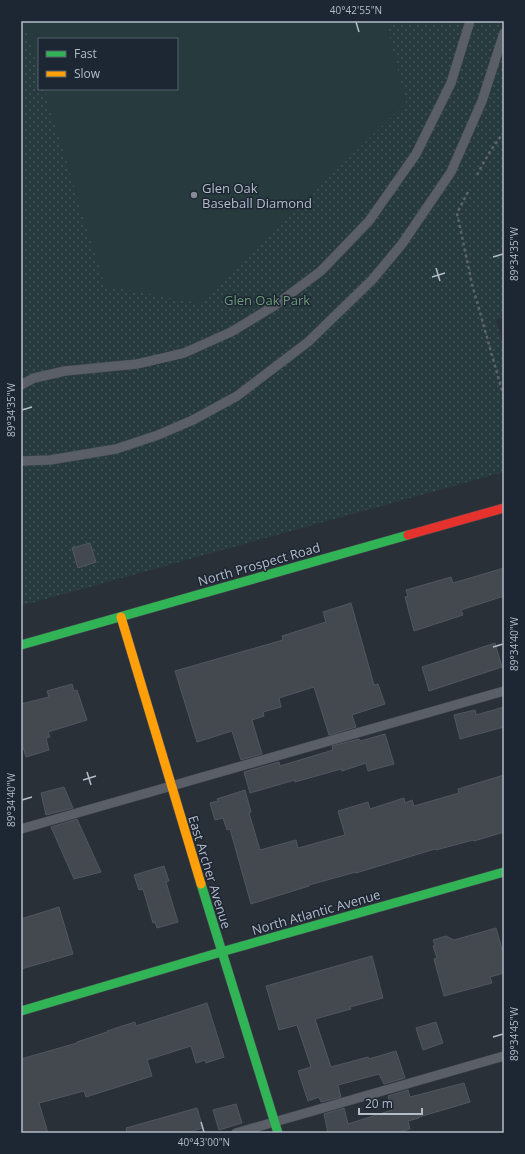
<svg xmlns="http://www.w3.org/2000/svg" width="525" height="1154" font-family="'Open Sans',sans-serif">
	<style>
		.park { fill: url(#park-dots); fill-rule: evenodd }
		.pitch { fill: #273a3e }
		.building { fill: #444950; stroke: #52575f }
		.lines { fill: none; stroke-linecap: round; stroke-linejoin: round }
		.lane-casing { stroke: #484c53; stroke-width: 10 }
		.fast-casing { stroke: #484c53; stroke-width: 10 }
		.slow-casing { stroke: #484c53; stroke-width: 10 }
		.jam-casing { stroke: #484c53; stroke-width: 10 }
		.path { stroke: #5d636a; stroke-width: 2.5; stroke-dasharray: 3 3; stroke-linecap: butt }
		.lane { stroke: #5a5e66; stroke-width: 9 }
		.fast { stroke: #30b455; stroke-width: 9 }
		.slow { stroke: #ff9f0a; stroke-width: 9 }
		.jam { stroke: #e5322d; stroke-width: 9 }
		.ticks { fill: none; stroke: #b4bcc9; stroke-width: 1.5 }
		.poi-dot { fill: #848b96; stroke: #1d2633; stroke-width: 1.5 }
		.labels { text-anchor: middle; stroke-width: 3; stroke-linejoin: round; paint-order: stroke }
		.poi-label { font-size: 13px; fill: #b4bcc9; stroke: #1d2633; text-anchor: start }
		.park-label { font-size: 13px; fill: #6b9a76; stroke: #1d2633 }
		.street-label { font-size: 13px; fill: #b4bcc9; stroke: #1d2633 }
		.neatline { fill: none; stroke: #b4bcc9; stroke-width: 1.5 }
		.ticks-label { font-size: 10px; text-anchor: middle; fill: #b4bcc9 }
	</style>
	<defs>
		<pattern id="park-dots" width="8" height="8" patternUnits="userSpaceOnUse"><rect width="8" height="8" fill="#273a3e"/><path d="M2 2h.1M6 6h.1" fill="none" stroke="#445559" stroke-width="1.8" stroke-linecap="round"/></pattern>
	</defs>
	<rect width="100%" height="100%" fill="#2a3038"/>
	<!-- park -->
	<path class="park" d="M21,21H504V317L496,320L504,349V472L21,606ZM39,39H177V89H39Z"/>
	<!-- pitch -->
	<path class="pitch" d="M23,21H386L406,103L198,303L105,286L44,89H177V39H39V72Z"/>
	<!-- building -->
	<path class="building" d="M90,543L96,562L78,568L72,548Z
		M504,568V596L461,610L463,615L414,631L405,597L408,596L406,590L451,577L453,583Z
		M351,603L374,685L378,684L385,704L352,715L356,727L329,735L314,687L279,698L281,707L263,712L264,716L252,720L262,754L241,760L232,731L197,742L175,671L283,640L282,636L326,622L323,612Z
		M495,643L502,667L429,691L422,667Z
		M72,684L74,691L77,690L87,720L48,732L50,737L46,738L49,750L26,757L21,740V704L49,697L47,691Z
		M504,707V727L460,739L454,715L475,710L476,715Z
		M385,734L394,764L368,771L366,763L342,771L341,769L295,782V780L250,793L244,772L279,762L280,766L333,750L332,746L359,739L360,741Z
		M504,775V832L474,841L473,840L436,850L435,849L356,873V872L309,885V886L251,904L230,829L227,830L223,818L215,820L210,803L218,801L217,799L245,790L251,812L249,813L260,850L296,840L298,848L345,835L338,811L368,802L370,809L404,798L405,803L412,800L414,806L459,793L458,789Z
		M64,787L73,808L46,815L41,793Z
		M77,819L101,872L74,879L51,827Z
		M164,866L169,881L166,882L178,922L157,928L155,922L153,923L143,889L139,890L134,875Z
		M59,907L73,954L21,969V919Z
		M496,928L504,956V973L490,977L492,983L444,996L434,959L437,958L433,946L435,945L433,940L446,936L454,940Z
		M372,956L383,998L350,1007L351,1009L315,1019L331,1067L368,1057L369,1059L396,1051L405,1078L384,1084L379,1074L338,1085L341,1097L321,1102L319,1097L308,1101L298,1071L311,1067L297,1025L279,1030L266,986Z
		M207,1003L224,1057L206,1063L205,1060L196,1063L191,1046L147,1060L152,1076L86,1097L84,1091L39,1103L48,1133H21V1059L77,1043V1042L107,1032V1031L135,1022L136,1026Z
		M436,1022L443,1043L423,1050L416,1028Z
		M464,1083L470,1102L419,1117V1118L408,1121L410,1129L396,1133H328L324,1114L344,1108L348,1124L392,1110L388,1096L408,1090L410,1097Z
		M236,1104L242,1123L219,1130L213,1110Z
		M197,1108L203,1128L185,1133H127L126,1128Z"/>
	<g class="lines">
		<!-- lane casing -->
		<g class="lane-casing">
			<path id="lane" d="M21,385L34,378L65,371L137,364L184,353L231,332L274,306L321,271L369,221L416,154L451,83L470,21
				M21,461L50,460L116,449L158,435L193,420L237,396L308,342L372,280L402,244L451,172L482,101L504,33
				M21,829L504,691
				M236,1133L504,1056"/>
		</g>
		<!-- fast casing -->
		<g class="fast-casing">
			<path id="fast" d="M21,645L408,535
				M201,884L278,1133
				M21,1011L221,952L504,872"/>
		</g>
		<!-- slow casing -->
		<g class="slow-casing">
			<path id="slow" d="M121,617L201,884"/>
		</g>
		<!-- jam casing -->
		<g class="jam-casing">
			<path id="jam" d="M408,535L504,508"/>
		</g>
		<!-- path -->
		<path class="path" d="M477,175C485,160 493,145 504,133
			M468,192L457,213L472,284L504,398"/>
		<!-- lane -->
		<use href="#lane" class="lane"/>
		<!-- fast -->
		<use href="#fast" class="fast"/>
		<!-- slow -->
		<use href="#slow" class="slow"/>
		<!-- jam -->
		<use href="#jam" class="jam"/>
	</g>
	<!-- ticks -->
	<path class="ticks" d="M356,22L359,32M493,257L503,254M436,268L440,281M432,277L445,273M22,410L32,407M493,647L503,644M87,772L91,785M83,780L96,776M22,800L32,797M493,1037L503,1034M201,1122L204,1132"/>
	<!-- markers -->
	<circle class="poi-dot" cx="194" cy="195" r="4"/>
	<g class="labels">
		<!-- poi labels -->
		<g class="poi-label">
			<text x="202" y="193">Glen Oak<tspan x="202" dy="15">Baseball Diamond</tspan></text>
		</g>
		<!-- park labels -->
		<g class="park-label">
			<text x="267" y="305">Glen Oak Park</text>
		</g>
		<!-- street labels -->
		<g class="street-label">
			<text transform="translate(259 564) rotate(-16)" y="5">North Prospect Road</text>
			<text transform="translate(210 872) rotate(73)" y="5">East Archer Avenue</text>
			<text transform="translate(316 912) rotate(-16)" y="5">North Atlantic Avenue</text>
		</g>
	</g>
	<!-- border -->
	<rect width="525" height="1154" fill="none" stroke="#1d2633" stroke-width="44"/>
	<!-- legend -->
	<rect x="38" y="38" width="140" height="52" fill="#1d2633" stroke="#59626f"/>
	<rect x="46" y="51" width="20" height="6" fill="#30b455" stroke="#59626f"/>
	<text x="74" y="58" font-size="12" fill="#b4bcc9">Fast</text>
	<rect x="46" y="71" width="20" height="6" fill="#ff9f0a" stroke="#59626f"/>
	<text x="74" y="78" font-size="12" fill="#b4bcc9">Slow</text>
	<!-- scale -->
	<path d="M359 1108v6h63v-6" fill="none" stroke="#b4bcc9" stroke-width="2"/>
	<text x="365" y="1108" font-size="12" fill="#b4bcc9" stroke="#1d2633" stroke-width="3" paint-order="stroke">20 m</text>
	<rect x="22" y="22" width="481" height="1110" class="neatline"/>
	<g class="ticks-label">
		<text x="356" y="14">40°42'55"N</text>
		<text transform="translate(514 254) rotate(-90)" y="4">89°34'35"W</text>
		<text transform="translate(11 410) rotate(-90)" y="4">89°34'35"W</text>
		<text transform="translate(514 644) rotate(-90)" y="4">89°34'40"W</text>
		<text transform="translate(11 800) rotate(-90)" y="4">89°34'40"W</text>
		<text transform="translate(514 1034) rotate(-90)" y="4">89°34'45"W</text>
		<text x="204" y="1146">40°43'00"N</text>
	</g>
</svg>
